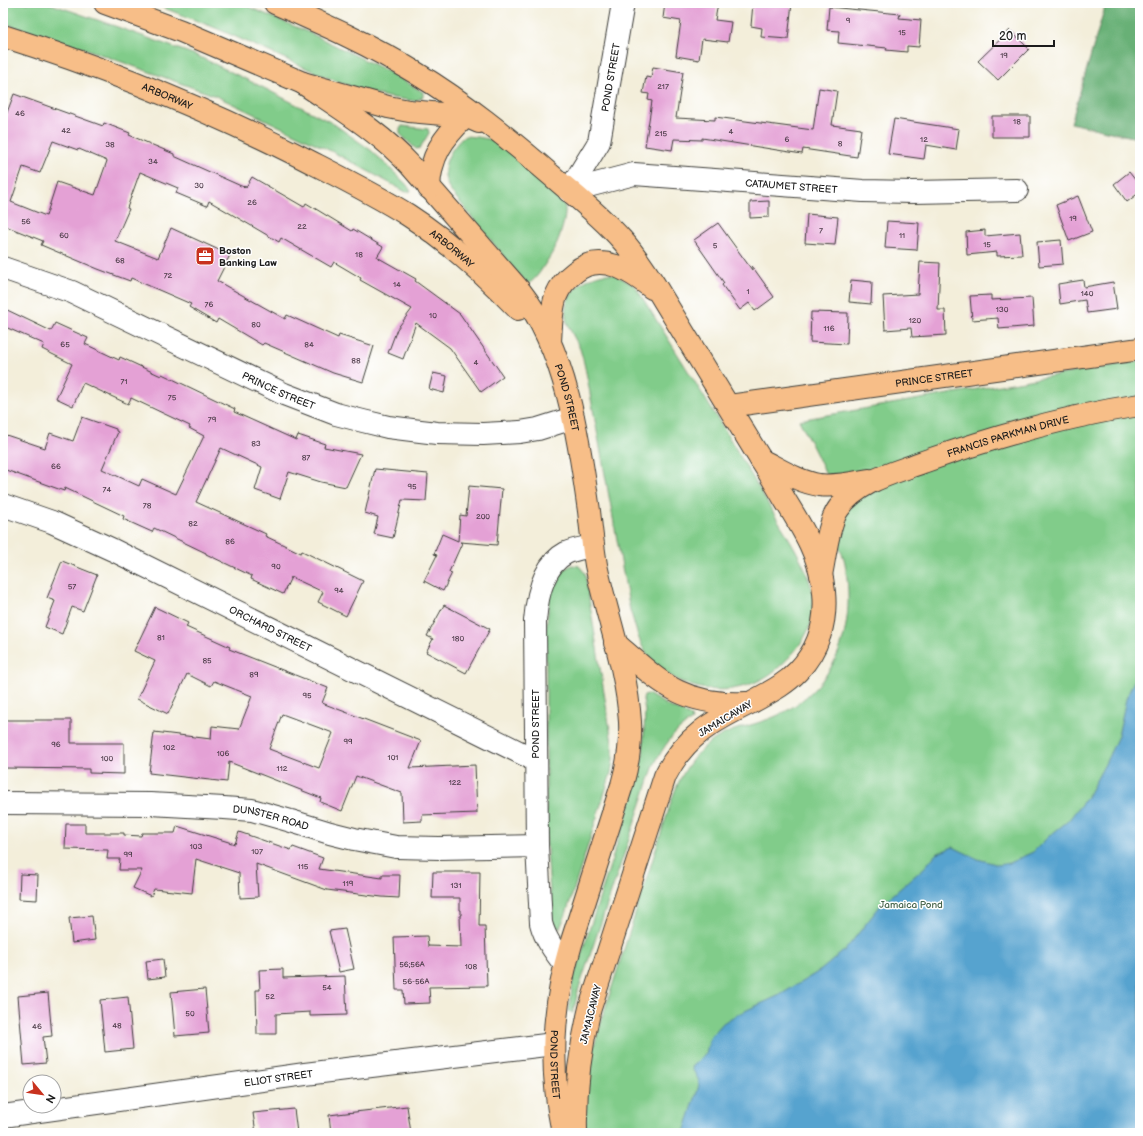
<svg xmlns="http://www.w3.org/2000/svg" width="1143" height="1136" font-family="'Balsamiq Sans',sans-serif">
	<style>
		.green { fill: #81cc8a; stroke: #4e7453 }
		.forest { fill: #68b076; stroke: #426649 }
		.water { fill: #56a3cf; stroke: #396076 }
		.building { fill: #e4a1d5; fill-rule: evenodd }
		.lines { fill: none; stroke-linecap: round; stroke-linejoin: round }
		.minor-casing { stroke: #3c3c38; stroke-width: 24 }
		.major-casing { stroke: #3c3c38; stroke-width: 24 }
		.highway-casing { stroke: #3c3c38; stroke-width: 24 }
		.minor { stroke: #fff; stroke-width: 22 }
		.major { stroke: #f7be88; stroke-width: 22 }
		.highway { stroke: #f7be88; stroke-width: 22 }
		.labels { text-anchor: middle; stroke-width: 3; stroke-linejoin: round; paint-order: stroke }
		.number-label { font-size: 8px; fill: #4e3d4a }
		.street-label { font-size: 10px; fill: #1c1c1c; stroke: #fff }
		.poi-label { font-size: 10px; font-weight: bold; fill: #1c1c1c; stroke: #fff; text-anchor: start }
		.park-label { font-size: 10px; fill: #446248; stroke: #fff }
	</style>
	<rect width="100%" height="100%" fill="#fff"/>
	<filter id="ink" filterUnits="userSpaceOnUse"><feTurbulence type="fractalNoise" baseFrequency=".025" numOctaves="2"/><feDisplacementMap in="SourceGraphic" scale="8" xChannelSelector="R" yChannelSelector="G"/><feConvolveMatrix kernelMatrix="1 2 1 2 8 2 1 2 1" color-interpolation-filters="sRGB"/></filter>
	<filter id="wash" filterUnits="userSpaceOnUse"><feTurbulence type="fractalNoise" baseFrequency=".012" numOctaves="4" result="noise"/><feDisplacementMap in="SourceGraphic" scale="16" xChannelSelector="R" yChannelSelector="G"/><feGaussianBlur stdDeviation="0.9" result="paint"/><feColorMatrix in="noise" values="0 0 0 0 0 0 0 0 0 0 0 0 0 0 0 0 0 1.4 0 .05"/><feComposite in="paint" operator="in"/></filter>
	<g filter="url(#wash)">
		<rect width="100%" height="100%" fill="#f3eeda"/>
		<!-- green -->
		<path class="green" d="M3,3H48L112,25L198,56L262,87L334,124L372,151L406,184L411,191L406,192L333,152L216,96L83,48L3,23Z
			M151,3H239L308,32L389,72L423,92V97L415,101L387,97L358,89L326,77L218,29Z
			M402,126L428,129L429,133L420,148L416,149L400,134V129Z
			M465,136C477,137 489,138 500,143C508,146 561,196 564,204C569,216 556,248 549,258C542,268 538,278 528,284L518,274L455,196C452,193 449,190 448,186C439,167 451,147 465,136Z
			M604,274H614L635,286C680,358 725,429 767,502C784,532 812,569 814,603C815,621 805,639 794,652C785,662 774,673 762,679C723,700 674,690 647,654C638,642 635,624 630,610L587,377C585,367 583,358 580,349C576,339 568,329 566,318C562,294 583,278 604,274Z
			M1133,362H1140V1133H586L584,1118L591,1056L610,993L673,796C684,766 702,741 734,730C753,724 771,720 788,710C842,677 855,623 845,563C844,556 840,550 838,543C836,535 844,525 841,517C832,483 815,451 799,420Z
			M572,565L579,566L585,573L613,749V760L611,773L566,914L560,928L555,927L552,920L546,835V630L550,593L561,571Z
			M648,694L670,707L689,715L691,717L692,720C673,732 664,746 654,765L578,991L573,1013L569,1011L573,980L636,785L643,755L645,711L643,699L644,695Z"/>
		<!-- forest -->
		<path class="forest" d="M1106,3H1140V139L1137,138L1071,123Z"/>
		<!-- water -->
		<path class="water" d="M1140,667V1133H684C686,1124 700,1087 699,1082C698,1077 694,1073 692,1068L693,1065L706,1054L710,1038L723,1023L736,1015L780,995L821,970L846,949L880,906L925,867L936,854L953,847L978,859L999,865L1009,863L1033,852L1048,837L1068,821L1087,797L1105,764L1118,736L1126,699Z"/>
		<g id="blocks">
			<!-- building -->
			<path class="building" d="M665,3H718L715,20L731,22L728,42L702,39L699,60L676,56L681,21L663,18Z
				M753,3H792L788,39L761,37L762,28L751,26Z
				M829,7L900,14L899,18L921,20L919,47L907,46V52L886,50L887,48L838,43L839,31L827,30Z
				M1010,30L1029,49L998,80L978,61Z
				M653,67L683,72L676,118L715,120V117L813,130L819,88L837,91L832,125L861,129L857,157L803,149L802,154L702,138V140L674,139L672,150L645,146L652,101L648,100L649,94L643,93L646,77L651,78Z
				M14,94L103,126L104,123L130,133L129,135L174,154V156L241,186L246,187L252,177L304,207L306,203L352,231L353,229L383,247L377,257L416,279L415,281L460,314L503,376L481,392L450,348L416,323L403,359L388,353L397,329L412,309L360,280L361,278L334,262L331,267L281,238L279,242L209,201L207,206L176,193L178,188L140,172L127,208L129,209L115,241L158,258L171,228L230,255L217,281L285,319L287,315L338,338L339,335L374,346L363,382L333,373L264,343L262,345L218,319L216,323L189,307L191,304L131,278L130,281L98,269L41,245L43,241L3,225V123ZM53,141L78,150L79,149L107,161L95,195L57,182L46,216L11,202L23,167L40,173Z
				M992,116H1030V137H992Z
				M894,119L959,129L956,150L926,145L924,159L888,154Z
				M1129,172L1140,186V192L1127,202L1114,184Z
				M1078,196L1092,232L1069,241L1056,205Z
				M769,201V217L750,218V202Z
				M807,214L838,217L835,245L805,243Z
				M887,221L919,223L917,250L885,248Z
				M718,223L752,270V266L774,297L755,311L749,303L740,310L722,285L724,283L694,240Z
				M985,230V236L1020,233L1022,255L997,256V252L967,255L966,232Z
				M1061,240L1063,264L1039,266L1037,242Z
				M920,262L940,263L938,310H945L946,335L912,337L911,328L885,330L883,296L918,294Z
				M851,280L872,282L871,304L849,302Z
				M1083,280L1084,287L1113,282L1117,309L1087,313L1085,300L1060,304L1058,284Z
				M991,295V300L1032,298L1034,326L999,329L998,318L972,320L970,296Z
				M3,308L51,331L55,323L88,338L85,344L119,360L120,357L161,376L162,374L235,409L234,412L296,440L298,435L325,444L324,447L361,454L346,487L321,482L289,472L280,499L255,490L262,467L221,448L196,502L266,534L265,536L301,553L302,551L363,581L346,616L318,602L323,592L291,577L283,594L251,579L252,576L206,554V553L154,528L152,532L123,519L124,516L65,488L64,491L3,469V434L45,448L50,433L73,441L82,417L116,429V431L118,432L102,469L139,486L142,479L176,494L204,436L189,428L190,426L131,398L128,404L83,383L73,406L56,398L72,364L42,349L44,344L3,326Z
				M811,312L848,313L847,344L810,342Z
				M433,373L447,376L444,393L429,389Z
				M375,469L428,474L426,501L402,500L393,538L374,534L378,517L365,513Z
				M469,486L502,489L497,545L460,542L462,543L449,572L452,573L443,591L424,581L437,555L434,554L442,534L458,541L460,515L466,516Z
				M62,561L97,575L83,611L72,607L62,634L45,627L55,601L47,598Z
				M444,605L490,629L466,673L426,652L433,639L427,636Z
				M155,607L188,623L186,627L230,647L229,649L328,688L322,703L421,741L410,768L475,765L477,813L422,815V821L403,822L402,793L356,776L342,811L320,802L321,798L229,762L227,782L149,773L154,732L211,739L212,726L239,729L252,696L214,681L211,686L187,674L168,714L137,699L155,661L134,651ZM282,714L333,733L319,768L269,749Z
				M3,720H71V743H124V774L89,773V769L3,768Z
				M66,824H85V833H124V835L141,836L142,833H175L177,826L235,844L239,832L291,850L293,847L323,858L319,869L382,878V875H400L399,898L382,897L327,890L256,864L258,897L240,898L239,873L196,859L192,893L154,889L151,896L133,888L142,870H119L120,859H107L108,850L65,849Z
				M433,872H480L479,926H485L487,986L429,987L430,1003L404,1004L403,990H396L394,937L427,936L428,946L461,947L460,915H461V910H460V898H432Z
				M20,874L38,875L37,900L19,899Z
				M92,916L95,940L72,943L69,918Z
				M345,929L354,969L339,972L329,931Z
				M163,959L165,977L148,979L146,961Z
				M283,969V978L345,976L347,1015L310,1016V1012L276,1014V1034H257L256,990H260L259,970Z
				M205,989L209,1033L175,1036L171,992Z
				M48,993L52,1036L43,1037L46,1063L24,1065L18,996Z
				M128,997L133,1049L105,1052L100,1000Z
				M407,1106L411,1133H331L329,1115Z
				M294,1109L297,1133H256L253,1113Z"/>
		</g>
	</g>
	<g filter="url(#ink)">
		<use href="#blocks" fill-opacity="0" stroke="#3c3c38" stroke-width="1"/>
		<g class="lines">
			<!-- minor casing -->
			<g class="minor-casing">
				<g id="minor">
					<path id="s1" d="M569,191L634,174L863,191L913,192L1017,190"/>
					<path id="s2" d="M569,191L599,142L623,3"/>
					<path id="s3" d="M3,268L72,292L284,394L336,414L363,421L388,427L412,430L437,433L483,434L520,432L538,429L573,418"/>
					<path id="s4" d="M3,505L52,522L113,550L535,760"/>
					<path id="s5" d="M3,803L150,804L224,808L252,810L291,821L330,833L354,839L396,847L439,848L537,846"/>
					<path d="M565,965C555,952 545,939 541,923L537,846L535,621C537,597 543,565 566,553C574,549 585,548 593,546"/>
					<path id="s6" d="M3,1116L305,1074L554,1044"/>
				</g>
			</g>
			<!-- major casing -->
			<g class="major-casing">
				<g id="major">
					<path id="s7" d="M729,406L1140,349"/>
					<path d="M761,460C779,469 799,482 819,485C835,487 852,483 869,480"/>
					<path id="s8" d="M821,575C825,557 828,522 839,508C858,481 894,473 923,462C994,437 1066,416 1140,405"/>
				</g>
			</g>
			<!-- highway casing -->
			<g class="highway-casing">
				<g id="highway">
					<path d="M105,3L181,31L303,83L388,107L409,111L454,115L470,118L479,122"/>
					<path d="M275,3C323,24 371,45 416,73C464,102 508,138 551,175C575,196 601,216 622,240C634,253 644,269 654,284C687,338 720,393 753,447C764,465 775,482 785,500C803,529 821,558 824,592C827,622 818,650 798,671C785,685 768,693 752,702C713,721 685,736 665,776L590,1008C580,1049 575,1091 576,1133"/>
					<path id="s9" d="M3,36C105,68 204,108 299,156C336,175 373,193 408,215C447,240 486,276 518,309"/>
					<path id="s10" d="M303,83C341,109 380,132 411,166L520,291C566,349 579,439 589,511C591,529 593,547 596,565C607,617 627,669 630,722C631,744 628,764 622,785L571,944C552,1009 549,1066 563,1133"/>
					<path d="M429,188C430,156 443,138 465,117"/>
					<path d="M550,342C551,327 551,310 556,296C560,286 567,278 575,272C601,251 630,271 652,288"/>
					<path d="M615,643C660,682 681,706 746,703"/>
				</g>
			</g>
			<!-- minor -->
			<use href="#minor" class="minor"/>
			<!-- major -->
			<use href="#major" class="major"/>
			<!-- highway -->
			<use href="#highway" class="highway"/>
		</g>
	</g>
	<!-- icons -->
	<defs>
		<g id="office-square" transform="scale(1)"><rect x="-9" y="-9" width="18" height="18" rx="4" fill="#c8321e" stroke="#fff"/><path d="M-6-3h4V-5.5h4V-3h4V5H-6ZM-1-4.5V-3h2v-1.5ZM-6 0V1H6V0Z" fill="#fff"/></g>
	</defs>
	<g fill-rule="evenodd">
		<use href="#office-square" x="205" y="256"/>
	</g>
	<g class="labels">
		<!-- number labels -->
		<g class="number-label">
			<text x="848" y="23">9</text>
			<text x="902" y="35">15</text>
			<text x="1004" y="58">19</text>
			<text x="663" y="89">217</text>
			<text x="20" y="116">46</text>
			<text x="1017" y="124">18</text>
			<text x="66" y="133">42</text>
			<text x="731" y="134">4</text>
			<text x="661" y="136">215</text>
			<text x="787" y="142">6</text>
			<text x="924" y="142">12</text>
			<text x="840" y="146">8</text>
			<text x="110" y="147">38</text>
			<text x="153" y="164">34</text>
			<text x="199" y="188">30</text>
			<text x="252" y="205">26</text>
			<text x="1073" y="221">19</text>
			<text x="26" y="224">56</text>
			<text x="302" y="229">22</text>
			<text x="821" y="233">7</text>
			<text x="64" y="238">60</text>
			<text x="902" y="238">11</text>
			<text x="987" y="247">15</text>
			<text x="715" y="248">5</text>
			<text x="359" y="257">18</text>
			<text x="120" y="263">68</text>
			<text x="168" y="278">72</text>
			<text x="397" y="287">14</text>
			<text x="748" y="294">1</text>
			<text x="1087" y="296">140</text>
			<text x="209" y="307">76</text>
			<text x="1002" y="312">130</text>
			<text x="433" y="318">10</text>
			<text x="915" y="323">120</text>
			<text x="256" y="327">80</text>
			<text x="829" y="331">116</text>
			<text x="65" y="347">65</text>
			<text x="309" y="347">84</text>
			<text x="356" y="363">88</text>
			<text x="476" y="365">4</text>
			<text x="124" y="384">71</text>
			<text x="172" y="400">75</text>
			<text x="212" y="422">79</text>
			<text x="256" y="446">83</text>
			<text x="306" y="460">87</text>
			<text x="56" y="469">66</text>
			<text x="412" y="489">95</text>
			<text x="107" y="492">74</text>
			<text x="147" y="508">78</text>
			<text x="483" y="519">200</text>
			<text x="193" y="526">82</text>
			<text x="230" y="544">86</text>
			<text x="276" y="569">90</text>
			<text x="72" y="589">57</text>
			<text x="339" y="593">94</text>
			<text x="161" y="640">81</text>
			<text x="458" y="641">180</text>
			<text x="207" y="663">85</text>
			<text x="254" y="677">89</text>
			<text x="307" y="698">95</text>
			<text x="348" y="744">99</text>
			<text x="56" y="747">96</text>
			<text x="169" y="750">102</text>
			<text x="223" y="756">106</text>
			<text x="393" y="760">101</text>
			<text x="107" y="761">100</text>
			<text x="282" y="771">112</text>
			<text x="455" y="785">122</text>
			<text x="196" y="849">103</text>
			<text x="257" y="854">107</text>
			<text x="128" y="857">99</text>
			<text x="303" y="869">115</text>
			<text x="348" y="886">119</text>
			<text x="456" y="888">131</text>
			<text x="412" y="967">56;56A</text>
			<text x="471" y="969">108</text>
			<text x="416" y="984">56-56A</text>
			<text x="327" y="990">54</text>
			<text x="270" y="999">52</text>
			<text x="190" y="1016">50</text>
			<text x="117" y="1028">48</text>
			<text x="37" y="1029">46</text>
		</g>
		<!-- street labels -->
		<g class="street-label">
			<text dy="4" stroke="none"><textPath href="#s2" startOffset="123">POND STREET</textPath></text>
			<text dy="4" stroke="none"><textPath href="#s9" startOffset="175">ARBORWAY</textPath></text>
			<text dy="4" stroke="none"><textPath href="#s1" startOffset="225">CATAUMET STREET</textPath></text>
			<text dy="4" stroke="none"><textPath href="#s9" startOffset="499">ARBORWAY</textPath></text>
			<text dy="4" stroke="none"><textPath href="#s7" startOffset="207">PRINCE STREET</textPath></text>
			<text dy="4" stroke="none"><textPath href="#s3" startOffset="302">PRINCE STREET</textPath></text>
			<text dy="4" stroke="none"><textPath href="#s10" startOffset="420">POND STREET</textPath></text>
			<text dy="4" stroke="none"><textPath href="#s8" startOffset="256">FRANCIS PARKMAN DRIVE</textPath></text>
			<text dy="4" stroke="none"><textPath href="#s4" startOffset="295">ORCHARD STREET</textPath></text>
			<text transform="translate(725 718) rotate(-31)" y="4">JAMAICAWAY</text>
			<text transform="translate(535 724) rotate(-90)" y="4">POND STREET</text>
			<text dy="4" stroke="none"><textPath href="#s5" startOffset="269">DUNSTER ROAD</textPath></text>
			<text transform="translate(590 1014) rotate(-76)" y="4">JAMAICAWAY</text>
			<text dy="4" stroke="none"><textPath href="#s10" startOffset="1104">POND STREET</textPath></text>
			<text dy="4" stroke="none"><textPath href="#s6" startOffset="278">ELIOT STREET</textPath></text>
		</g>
		<!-- poi labels -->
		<g class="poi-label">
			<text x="219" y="254">Boston<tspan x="219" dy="12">Banking Law</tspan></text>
		</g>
		<!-- park labels -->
		<g class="park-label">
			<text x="911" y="908">Jamaica Pond</text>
		</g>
	</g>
	<!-- margin -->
	<rect width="1143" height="1136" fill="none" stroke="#fff" stroke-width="16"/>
	<!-- north arrow -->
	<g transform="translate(42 1094) rotate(119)"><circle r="19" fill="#ffffff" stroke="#a4a4a4"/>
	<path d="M0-3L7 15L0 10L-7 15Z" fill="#c8321e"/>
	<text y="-6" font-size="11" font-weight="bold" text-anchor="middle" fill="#1c1c1c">N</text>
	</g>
	<!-- scale -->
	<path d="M993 40v6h61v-6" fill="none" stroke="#1c1c1c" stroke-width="2"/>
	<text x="999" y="40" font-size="12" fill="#1c1c1c" stroke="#ffffff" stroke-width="3" paint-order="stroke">20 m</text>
</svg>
